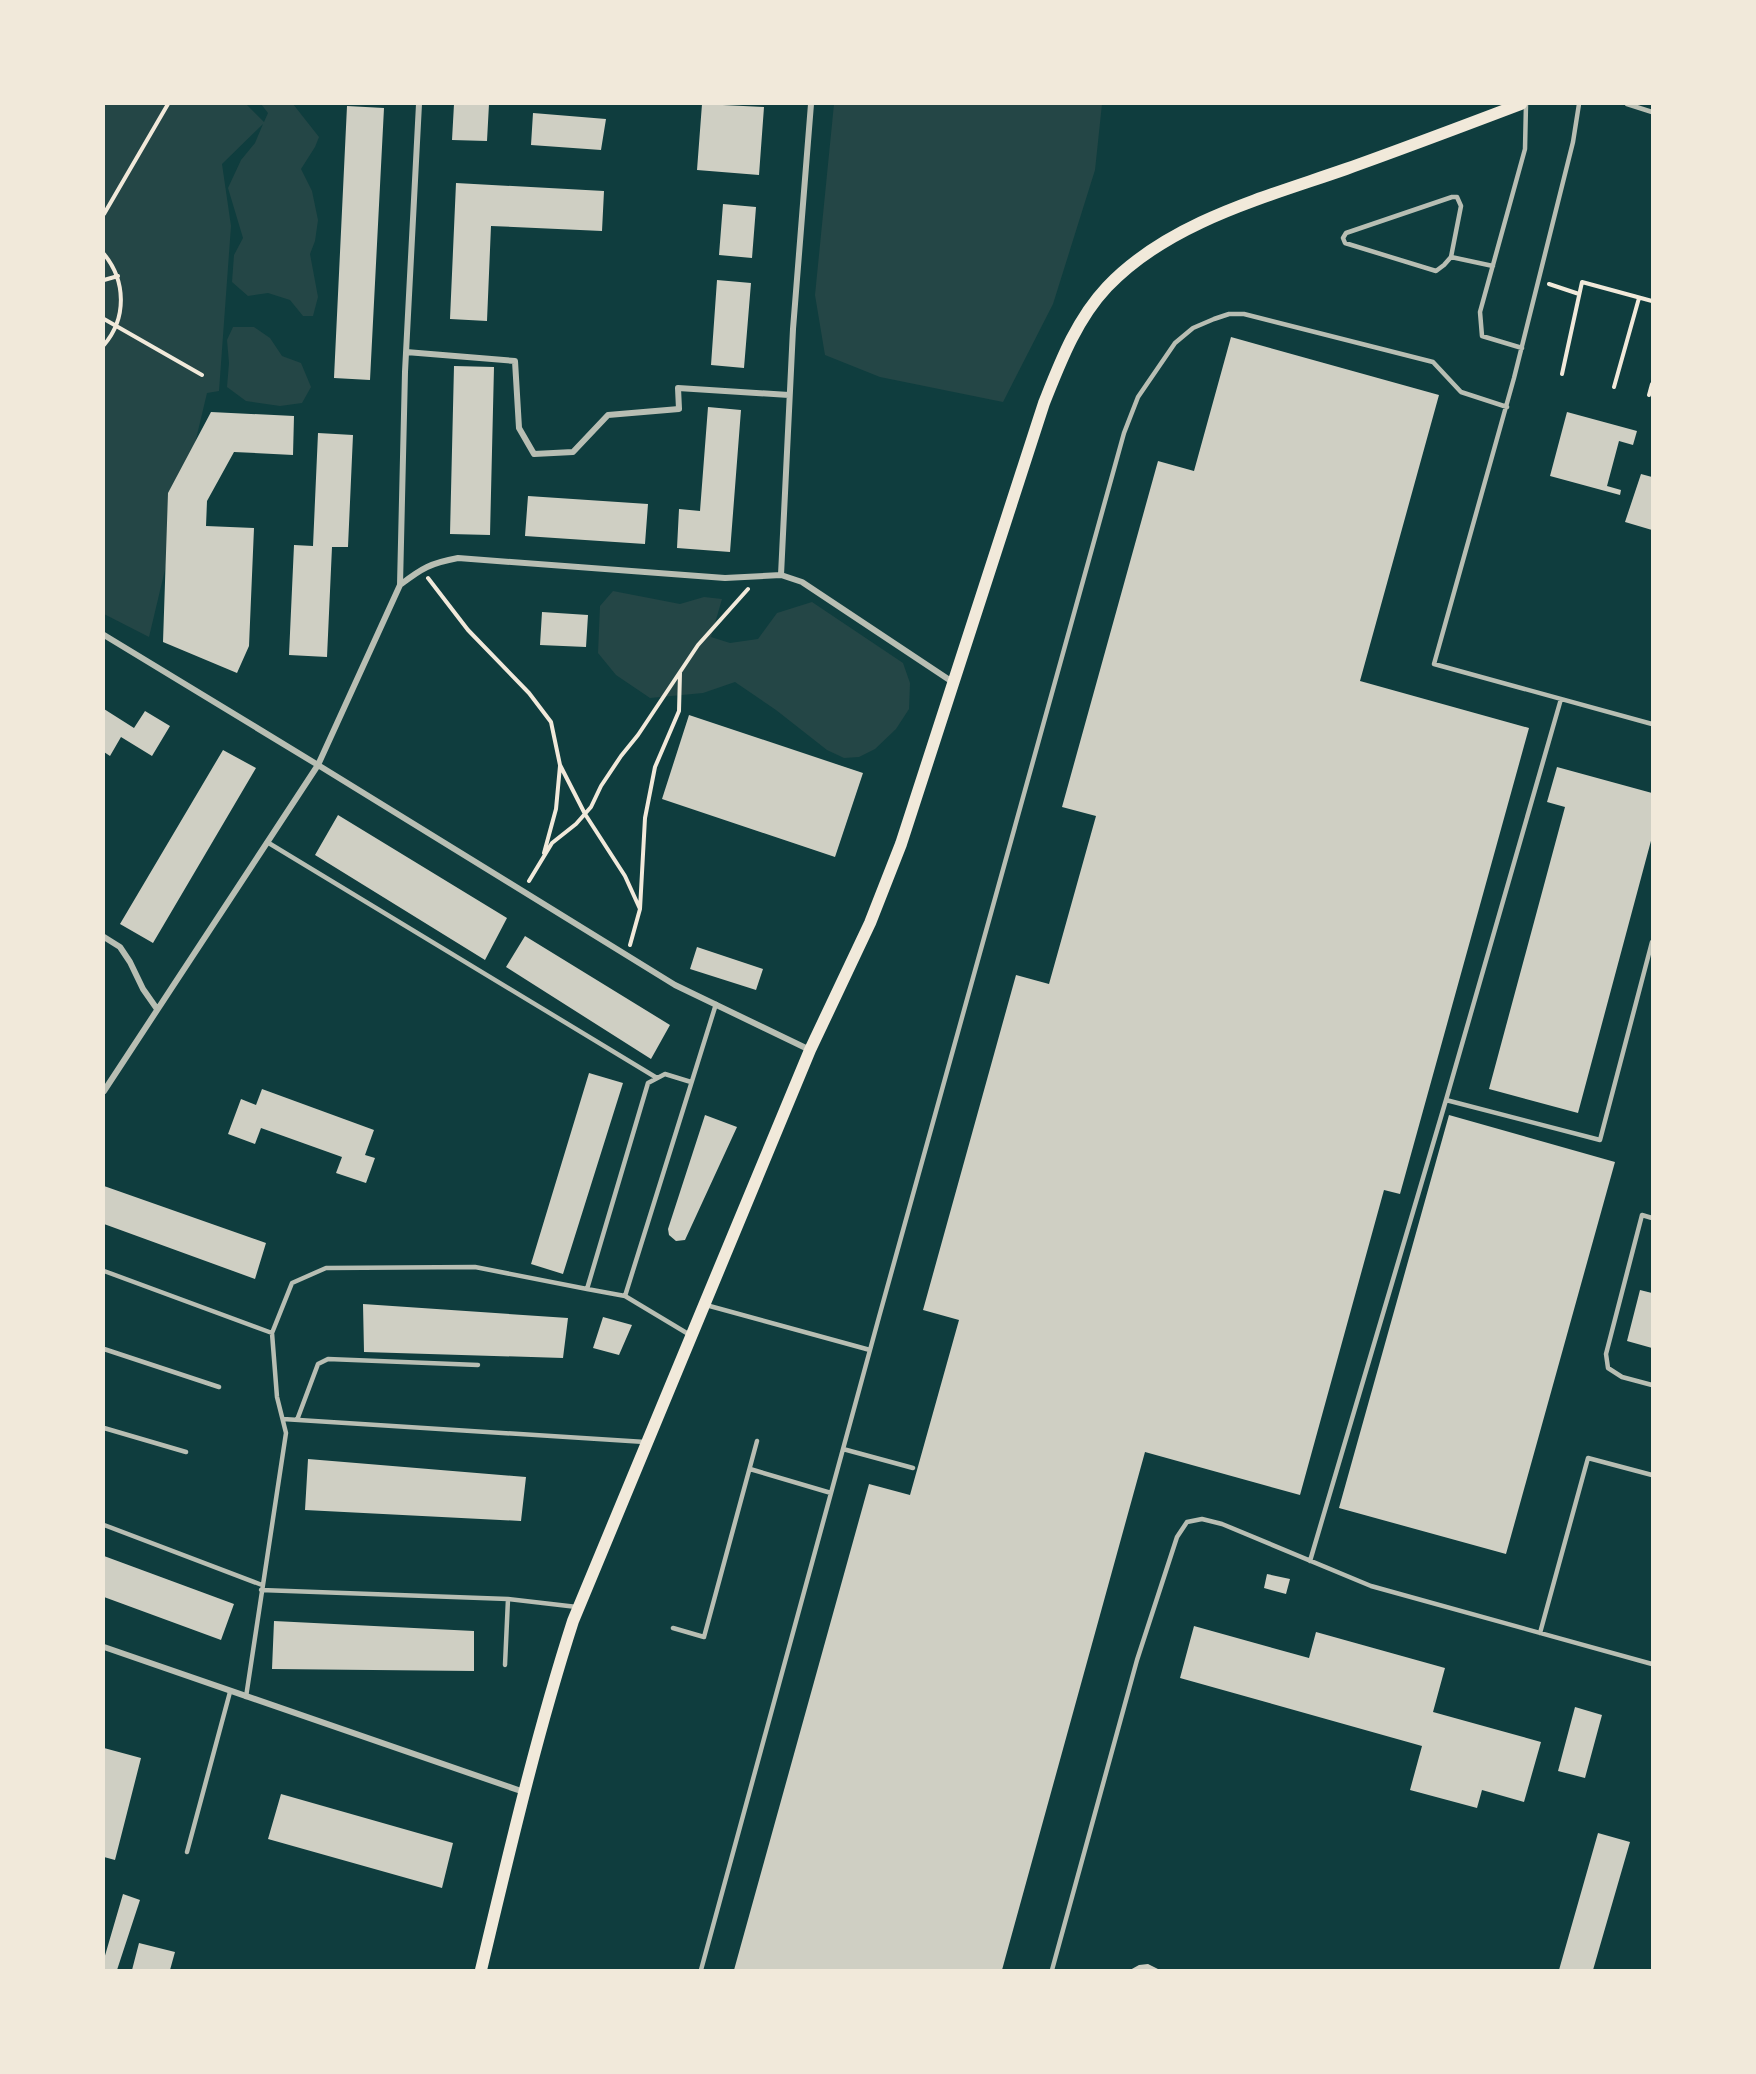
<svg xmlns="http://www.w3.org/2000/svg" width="1756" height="2074" font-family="Overpass,sans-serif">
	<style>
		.green { fill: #244646 }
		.building { fill: #cfcfc3 }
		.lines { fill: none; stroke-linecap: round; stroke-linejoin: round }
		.path { stroke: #f1e9da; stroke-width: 4 }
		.service { stroke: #b8beb3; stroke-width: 4.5 }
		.minor { stroke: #b8beb3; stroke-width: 6 }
		.secondary { stroke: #f1e9da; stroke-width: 12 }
	</style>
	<rect width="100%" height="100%" fill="#0f3d3e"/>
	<!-- green -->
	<path class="green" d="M104,104H246L264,122L268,113L261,104H293L319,137L315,147L301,169L312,191L318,220L315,241L310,254L318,297L313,316H303L290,300L268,293L248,296L232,282L234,255L243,238L228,188L241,160L255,143L263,124L222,164L231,226L219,391L207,393L149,637L104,614Z
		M834,104H1102L1095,170L1053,304L1003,402L880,377L825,355L815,295Z
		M233,327H254L270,338L282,356L301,363L311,387L302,403L280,406L246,401L227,387L229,363L227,340Z
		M613,591L680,604L704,597L722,599L711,637L730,643L758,639L777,613L812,602L903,663L910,683L909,709L896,729L875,749L859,757L844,758L827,750L776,710L735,682L703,693L650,698L616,675L598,653L600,606Z"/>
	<!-- building -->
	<path class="building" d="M454,104H489L487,141L452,140Z
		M702,104L764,107L759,175L697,170Z
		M347,106L384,108L370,380L334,378Z
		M533,113L606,119L601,150L531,145Z
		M456,183L604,191L602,231L491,226L487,321L450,319Z
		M723,204L756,207L752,258L719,255Z
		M717,280L751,283L744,368L711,365Z
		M1231,337L1439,395L1360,681L1529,728L1400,1194L1384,1190L1300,1495L1145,1452L1002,1970H734L869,1484L910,1495L959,1320L923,1310L1016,975L1049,984L1096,816L1062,807L1158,461L1194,471Z
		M454,366L494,367L490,535L450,534Z
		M708,407L741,410L730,552L677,548L679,509L700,511Z
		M211,412L294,416L293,455L234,452L207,501L206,526L254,528L249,646L237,673L163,642L168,493Z
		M1567,412L1637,431L1633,445L1619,441L1607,486L1621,490L1620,495L1550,476Z
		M318,433L353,435L348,547H332L327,657L289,655L294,545L313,546Z
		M1641,474L1652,477V530L1625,522Z
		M528,496L648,504L645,544L525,536Z
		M542,612L588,615L586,647L540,645Z
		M104,709L134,728L145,711L170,726L152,756L121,737L110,756L104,752Z
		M689,715L863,773L835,857L662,799Z
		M223,750L256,768L153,943L120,924Z
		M1557,767L1652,793V837L1578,1113L1489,1089L1565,807L1547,802Z
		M338,815L507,918L485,960L315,855Z
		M525,936L670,1025L651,1059L506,967Z
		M697,947L763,969L756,990L690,969Z
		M589,1073L623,1083L563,1274L531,1264Z
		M262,1089L374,1130L365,1155L375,1158L366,1183L336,1173L342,1157L261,1128L255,1144L228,1134L241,1099L256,1105Z
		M705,1115L737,1127L685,1240L676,1241L669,1235L668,1229Z
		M1449,1115L1615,1162L1506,1554L1339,1508Z
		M104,1186L266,1243L255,1279L104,1224Z
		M1640,1290L1652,1293V1348L1627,1341Z
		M363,1304L568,1318L563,1358L364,1352Z
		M603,1317L632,1325L619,1355L593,1348Z
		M308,1459L526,1477L521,1521L305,1510Z
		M104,1556L234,1604L221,1640L104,1597Z
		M1267,1574L1290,1579L1286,1594L1264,1588Z
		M274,1621L474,1631V1671L272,1669Z
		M1194,1626L1309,1658L1316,1632L1445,1668L1433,1712L1541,1742L1524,1802L1482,1790L1477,1808L1410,1790L1422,1746L1180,1678Z
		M1575,1707L1602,1715L1585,1778L1558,1771Z
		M104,1748L141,1758L115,1860L104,1857Z
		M281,1794L453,1843L442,1888L268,1839Z
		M1598,1833L1630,1842L1593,1970H1559Z
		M123,1894L140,1900L117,1970H104V1959Z
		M139,1943L175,1952L170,1970H132Z
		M1148,1964L1160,1970H1130L1139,1965Z"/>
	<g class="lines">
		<!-- path -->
		<path class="path" d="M104,214L168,104
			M104,254C126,281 127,318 104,345
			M104,280L118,276
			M1549,284L1579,294
			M104,319L202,375
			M1562,374L1582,282L1652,301
			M1614,387L1639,298
			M1649,395L1652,384
			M428,578L468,630L529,693L551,722L560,765L585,814L625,876L640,909L630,945
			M544,853L556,809L560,766
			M529,881L552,843L576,824L591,807L601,786L621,756L638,735L698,645L748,589
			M640,909L645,818L655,767L679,711L680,673"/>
		<!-- service -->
		<path class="service" d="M1579,104L1573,142L1514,378L1434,664L1652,724
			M1627,104L1652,112
			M1452,197H1457L1461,206L1451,257L1444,265L1436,271L1345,243L1343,238L1346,233Z
			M1451,257L1493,266
			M1522,348L1482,336L1480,312L1525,149L1526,104
			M267,842L657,1078
			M1446,1100L1600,1140L1652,942
			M1652,1218L1642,1215L1606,1354L1608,1368L1622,1377L1652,1385
			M104,1271L272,1333
			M625,1296L587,1289L648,1083L665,1074L691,1082
			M706,1305L870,1350
			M690,1335L625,1296L716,1004
			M104,1349L219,1387
			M283,1419L645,1442
			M297,1420L318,1364L328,1359L478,1365
			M104,1428L186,1452
			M843,1449L913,1468
			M750,1469L831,1493
			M104,1525L262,1585
			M1310,1561L1446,1100L1561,699
			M261,1590L508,1599L577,1607
			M673,1628L704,1637L757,1441
			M1540,1633L1588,1458L1652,1475
			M505,1665L508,1599
			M246,1697L286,1433L277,1397L272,1333L292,1283L326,1268L475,1267L587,1289
			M187,1852L230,1692
			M701,1970L879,1317L1124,433L1138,397L1175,343L1193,328L1214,319L1229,314H1244L1433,362L1461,392L1507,407
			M1052,1970L1137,1660L1177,1537L1187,1522L1202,1519L1222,1524L1371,1586L1652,1664"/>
		<!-- minor -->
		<path class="minor" d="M419,104L405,372L400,585C422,568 431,563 458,558L725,578L781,575L802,582L954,683
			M406,352L515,361L519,428L534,454L573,452L608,415L679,409L678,388L789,395
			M781,575L793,329L811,104
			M104,635L318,765L675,985L810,1050
			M104,937L120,947L130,962L143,989L157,1009
			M104,1091L318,765L400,585
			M104,1647L524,1792"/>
		<!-- secondary -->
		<path class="secondary" d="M481,1970C509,1853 536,1736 573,1621L810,1050L870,923L901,844L1044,403C1060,363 1076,320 1107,287C1169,222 1263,198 1346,169C1405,148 1463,126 1521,104"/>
	</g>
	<!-- border -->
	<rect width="1756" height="2074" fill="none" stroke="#f1e9da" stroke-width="210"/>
</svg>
